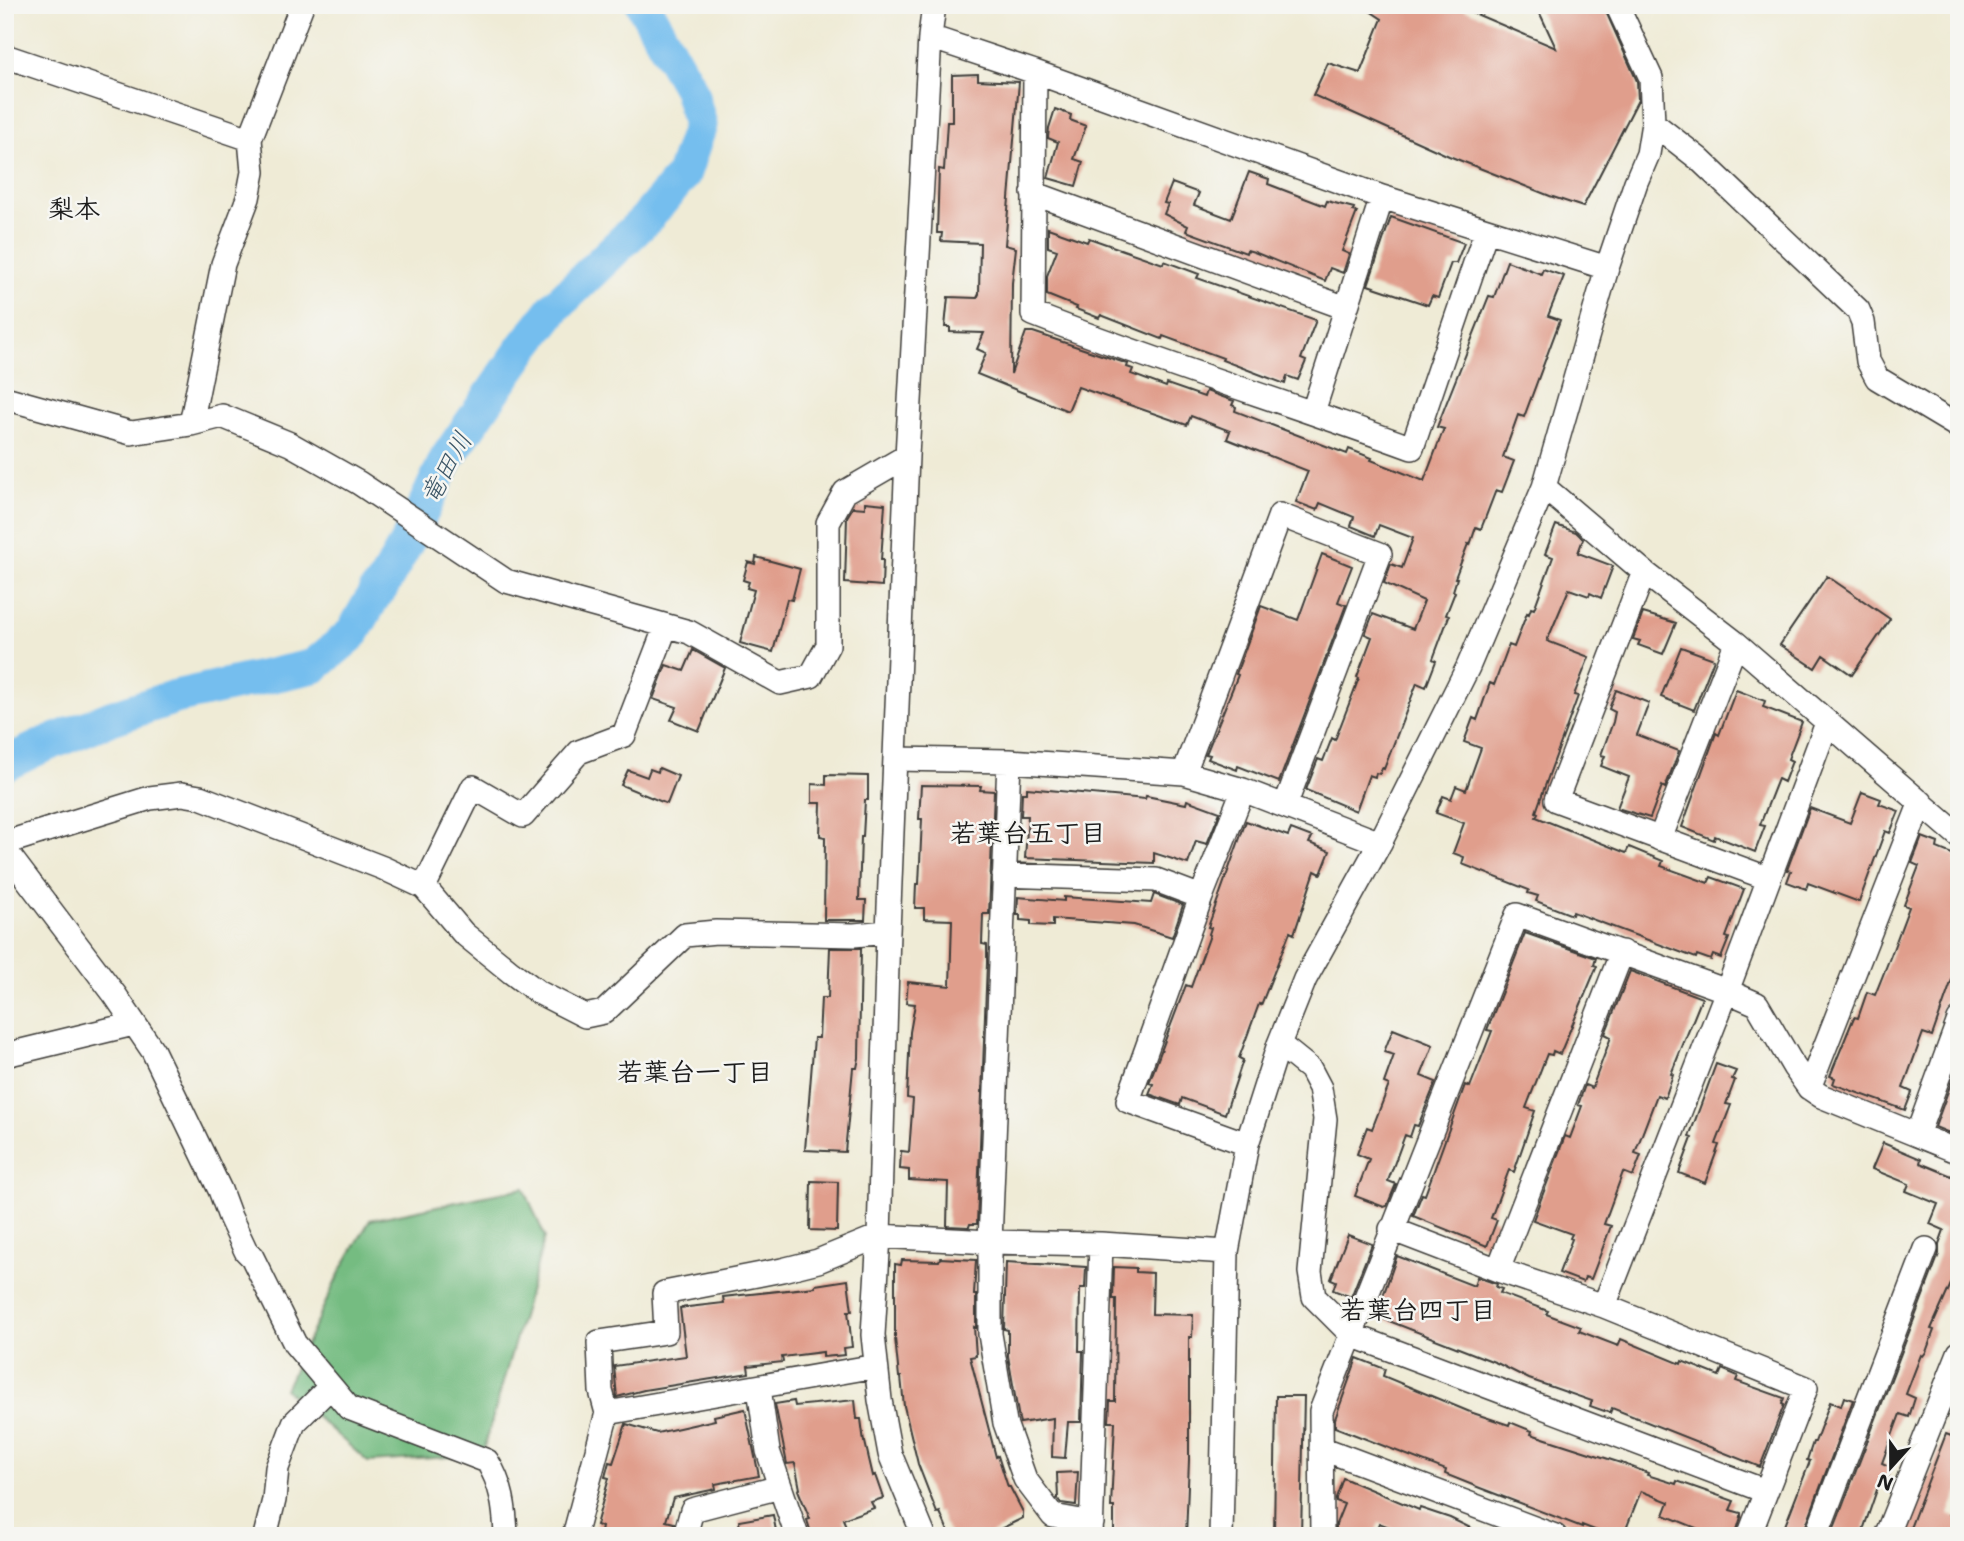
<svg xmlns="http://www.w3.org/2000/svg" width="1964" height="1541" font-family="'Shantell Sans','Klee One',sans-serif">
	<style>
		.forest { fill: #74bc81; stroke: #486c4e; stroke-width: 2 }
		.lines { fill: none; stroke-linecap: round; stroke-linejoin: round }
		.river { stroke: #75beee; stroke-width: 35 }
		.building { fill: #e09e8c }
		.minor-casing { stroke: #3c3b38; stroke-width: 26 }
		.minor { stroke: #fff; stroke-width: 23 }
		.labels { text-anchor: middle; stroke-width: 5; stroke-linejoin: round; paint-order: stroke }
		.neighbourhood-label { font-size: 26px; font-weight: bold; fill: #1c1c1c; stroke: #f6f6f2 }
		.water-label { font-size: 26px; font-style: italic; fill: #3b5566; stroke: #f6f6f2 }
	</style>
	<rect width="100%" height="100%" fill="#f6f6f2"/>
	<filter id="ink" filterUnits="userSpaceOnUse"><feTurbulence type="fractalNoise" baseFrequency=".0143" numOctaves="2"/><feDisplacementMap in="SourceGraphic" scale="14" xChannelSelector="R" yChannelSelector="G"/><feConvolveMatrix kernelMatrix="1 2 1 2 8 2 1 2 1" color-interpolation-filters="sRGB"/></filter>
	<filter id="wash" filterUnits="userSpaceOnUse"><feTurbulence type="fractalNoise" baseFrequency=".00686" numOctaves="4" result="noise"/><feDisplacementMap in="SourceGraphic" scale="28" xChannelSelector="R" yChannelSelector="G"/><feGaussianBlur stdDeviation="1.57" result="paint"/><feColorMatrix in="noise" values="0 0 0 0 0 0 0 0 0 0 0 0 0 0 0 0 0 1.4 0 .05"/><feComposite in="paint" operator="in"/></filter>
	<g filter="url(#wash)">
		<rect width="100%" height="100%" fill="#efebd6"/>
		<!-- forest -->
		<path class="forest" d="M524,1188L545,1237L482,1455L368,1462L285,1389L341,1270L370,1220Z"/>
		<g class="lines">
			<!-- river -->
			<path class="river" d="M5,764L40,747L111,718L175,697L314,666L352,634L377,590L381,588L413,531L447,458L524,347L555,307L646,219L683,175L700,125L690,89L643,5"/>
		</g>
		<g id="blocks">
			<!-- building -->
			<path class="building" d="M1361,5H1455L1556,48L1536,5H1603L1637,81L1638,100L1583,207L1550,196L1449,156L1313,95L1328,63L1360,73L1382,19Z
				M978,74V80L1019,82L1005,245L1016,248L1012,283L1011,374L1026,332H1033L1128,364L1127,367L1133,369L1131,374L1166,387L1167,384L1204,397L1206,391L1234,401L1232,405L1236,407L1235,411L1347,454L1349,449L1372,458L1371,460L1424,481L1443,431L1444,429L1437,427L1446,404L1489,296L1494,297L1507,261L1541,274L1543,269L1564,276L1548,316L1560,320L1524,417L1518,415L1503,457L1514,461L1502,492L1496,490L1481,529L1476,527L1470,545L1468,544L1455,578H1457L1453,591L1455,592L1446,615L1449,616L1433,659L1436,661L1426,687L1417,683L1384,769L1382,768L1380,774L1376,773L1375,777L1369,775L1356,811L1306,790L1318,759L1323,761L1332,738L1335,740L1359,678L1357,677L1372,637L1365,634L1373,614L1413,629L1424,601L1384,583L1391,564L1402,568L1413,538L1379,525L1375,536L1351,526L1354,517L1320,503L1317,510L1296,502L1308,471L1227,439L1230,431L1191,416L1187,425L1078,387L1068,411L977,374L986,353L977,349L984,333L950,332V327H945L948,297L977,298L979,294L980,243L941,241L942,233H937L939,169L944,170L947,122H952V75Z
				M1055,109L1071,115L1070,120L1086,126L1074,159L1083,162L1076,186L1048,178L1058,142L1048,138L1049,128Z
				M1249,172L1269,179L1268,184L1325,206L1327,201L1354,208L1353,211L1357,212L1342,251L1349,254L1343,273L1330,268L1325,281L1254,252L1247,250L1246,253L1186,231L1188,226L1164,214L1168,204L1164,203L1172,183L1199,193L1194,205L1231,219Z
				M1391,217L1464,243L1456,263H1451L1438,298L1432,296L1428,305L1368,285Z
				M1048,228L1087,242L1089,238L1163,264L1164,261L1199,274L1197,278L1316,320L1301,359L1306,361L1298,380L1287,376L1285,384L1222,360L1223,358L1163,336L1162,339L1101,315L1099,318L1076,309L1077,307L1047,295V276L1057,250L1048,247Z
				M865,502L885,504L881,560H883L882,586L845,583L847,517L853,507L865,508Z
				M1556,525L1576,532L1583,539L1578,553L1613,566L1601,598L1590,593L1589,596L1569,589L1547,641L1589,657L1574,695L1578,696L1550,772L1536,812L1538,813L1536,817L1626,853L1629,847L1663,861L1661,866L1708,883L1711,877L1744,889L1726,937L1729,938L1721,958L1713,955L1711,960L1697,955L1696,958L1573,912L1572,915L1536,901L1538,896L1528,893L1529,890L1462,864L1464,857L1453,853L1464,823L1436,813L1443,796L1451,799L1456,786L1466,790L1481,748L1464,742L1473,718L1477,720L1490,683L1494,685L1509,645L1514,647L1527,613L1529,614L1531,608L1534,609L1553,557L1545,554Z
				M1322,554L1352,566L1338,602L1346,605L1279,782L1238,766L1237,770L1208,759L1210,755L1206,754L1238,675L1236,674L1261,606L1298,620Z
				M756,557L800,569L792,600L787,599L773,652L740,643L754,590L747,588L749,582L743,580L748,562L755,564Z
				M1827,576L1890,619L1852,675L1823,655L1815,668L1780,645Z
				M1643,613L1676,623L1663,654L1638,645L1640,641L1633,639Z
				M1681,647L1714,659L1694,710L1661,697Z
				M693,650L725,668L699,731L671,720L677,707L653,699L666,665L684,671Z
				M1616,690L1649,703L1637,735L1679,751L1665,788L1662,786L1650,818L1617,808L1629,777L1601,766L1605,756L1601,755L1613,722L1615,712L1609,709Z
				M1736,690L1765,701L1763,707L1802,722L1788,759L1792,761L1784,782L1778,779L1760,825L1765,826L1755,852L1715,836L1714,840L1682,827L1716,733L1719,735Z
				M659,768L678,776L667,804L621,785L628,770L647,777L650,769L658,772Z
				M826,775L868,776V800H865L863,837H861L859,900H866L865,920H824L825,837L820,836L821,803H812V784L826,785Z
				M921,785L981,786L980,790L994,791L989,914H983L982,944L987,945V963L977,1224H970L969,1227L947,1226L948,1182L909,1180V1170L900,1169L901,1151L909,1152L913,1099L907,1098L910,1032L915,1004L906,1003L908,982L950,986L952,920L924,919V908H915L916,884H919L922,819H919Z
				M1027,788L1145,799L1146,796L1186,804L1187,800L1220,812L1207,844L1196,841L1188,864L1154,853V863L1025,858L1028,816H1021L1022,793H1027Z
				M1862,792L1881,799L1879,804L1899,811L1890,833L1885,831L1859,902L1808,883L1806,889L1787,882L1791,871L1787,870L1810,808L1850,823Z
				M1246,821L1288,836L1291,829L1312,837L1309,843L1330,851L1321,874L1315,871L1294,934L1290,932L1261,1005L1259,1004L1239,1058L1243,1060L1225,1114L1182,1098L1180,1105L1149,1094L1153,1084L1149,1083L1186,985L1191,987L1210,935L1209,934L1211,928L1208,927Z
				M1922,837L1938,843L1937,848L1957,856L1954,865L1959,866V960L1932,1036L1923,1033L1903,1088L1912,1092L1905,1110L1833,1084L1835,1078L1830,1076L1854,1017L1858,1018L1867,992L1875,995L1891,955L1909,907L1904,905L1919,866L1912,863Z
				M1154,894L1183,905L1172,937L1134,925L1053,919V926L1031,925V921L1020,920V915H1017L1018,897L1064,901V897L1151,903Z
				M1525,933L1596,958L1594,965L1597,966L1560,1054L1553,1051L1552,1055L1547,1054L1526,1108L1535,1111L1514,1172L1509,1170L1491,1218L1497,1220L1487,1246L1413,1216L1422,1194L1425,1195L1465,1085L1470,1087L1492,1031L1487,1030Z
				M830,948H861L859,1058L857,1068H853L845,1152L805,1150L814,1038H819L821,998H828Z
				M1630,971L1702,998L1671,1074L1673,1075L1665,1098L1657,1095L1635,1153L1641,1155L1633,1176L1623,1172L1604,1224L1611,1226L1591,1279L1585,1277L1583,1282L1559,1273L1572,1239L1570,1238L1572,1234L1533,1220L1565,1136L1570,1138L1582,1106L1578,1105L1585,1085L1592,1088L1611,1037L1605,1034Z
				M1393,1029L1433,1045L1421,1076L1436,1082L1418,1126L1414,1125L1410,1137L1405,1135L1388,1181L1396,1184L1387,1206L1384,1207L1355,1196L1369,1159L1357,1154L1367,1127L1372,1129L1389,1085L1384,1083L1394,1055L1384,1052Z
				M1959,1061V1137L1935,1127Z
				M1716,1064L1736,1071L1732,1079L1735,1080L1726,1104L1731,1105L1716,1144L1719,1145L1705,1183L1679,1173L1692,1138L1689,1137Z
				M1883,1143L1921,1159L1920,1163L1959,1179V1286L1951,1284L1931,1329L1934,1330L1926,1352L1923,1356L1921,1355L1906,1394L1915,1398L1909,1417L1900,1414L1882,1463L1891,1467L1885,1486L1879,1484L1861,1536H1831L1939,1254V1244L1944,1230L1930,1224L1938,1204L1906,1191L1909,1184L1872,1169Z
				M811,1181L838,1182L837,1231L810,1230Z
				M1348,1235L1372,1244L1351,1297L1333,1290L1336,1281L1331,1279Z
				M1397,1256L1474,1286L1477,1277L1497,1284L1496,1287L1502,1289L1500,1293L1548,1311L1546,1314L1581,1327L1579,1331L1618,1346L1621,1339L1681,1364L1682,1361L1719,1376L1722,1369L1738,1376L1736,1381L1784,1398L1782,1404L1784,1405L1760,1467L1612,1408L1610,1413L1590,1406L1592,1401L1529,1379L1497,1363L1376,1316Z
				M940,1258L976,1260L974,1295H976V1328L974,1327L976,1356L970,1357L996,1457L998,1456L1008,1487H1010L1023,1512V1518L986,1536H950L940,1512L937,1513L918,1464L904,1406L901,1377H899L895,1338V1264L901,1265L902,1260L939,1261Z
				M1006,1262L1086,1267L1085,1288H1080L1079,1351H1083L1081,1422H1068L1065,1458L1052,1457L1053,1418L1020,1423L1019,1419L1008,1356V1330L1004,1329Z
				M1114,1267L1136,1268V1272L1153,1273L1152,1314L1193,1315L1192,1337H1189V1460L1186,1536H1114V1507H1111L1115,1422H1109L1110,1401H1115L1116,1299H1113Z
				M848,1280L852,1311H848L852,1347L844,1348L845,1355L823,1357V1352L782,1357L783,1362L748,1366L749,1373L644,1390L617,1397L614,1366L686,1356L680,1308L724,1303L723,1297L815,1287V1285Z
				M1357,1358L1385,1369L1383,1376L1470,1412L1509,1425L1510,1422L1532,1431L1531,1434L1624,1464L1648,1473L1647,1475L1676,1484L1677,1481L1734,1501L1730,1510L1741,1513V1517L1735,1536H1697L1699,1529L1664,1515L1669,1502L1641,1491L1624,1534L1614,1531L1613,1536H1610L1582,1525V1527L1480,1488L1445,1474L1446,1470L1335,1427V1419Z
				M1276,1396H1304L1301,1536H1274Z
				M1844,1397L1853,1400L1802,1536H1781L1810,1461L1807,1460L1813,1442H1815L1830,1402L1841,1406Z
				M855,1400L857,1419H861L864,1442H865L873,1476L875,1475L883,1498L871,1502L874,1508L843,1519L848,1531L838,1536H812L807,1520L810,1519L798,1490L800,1489L795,1463L787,1464L775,1404L794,1401L795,1406Z
				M745,1409L759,1476L715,1484L716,1489L673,1498L666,1521L674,1523L671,1536H614L601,1532L602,1527L596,1525L609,1478L605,1477L609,1462L613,1463L626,1424L657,1433L715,1420L714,1416Z
				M1946,1434L1959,1439V1489L1949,1514L1959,1518V1536H1907Z
				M1078,1472L1076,1505L1061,1503L1058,1499L1057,1473Z
				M1343,1478L1419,1510L1420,1508L1450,1518L1487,1536H1413L1379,1523L1374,1536H1336V1524L1344,1504L1336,1501V1498Z
				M773,1515L777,1536H741L739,1521Z"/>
		</g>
	</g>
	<g filter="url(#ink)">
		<use href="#blocks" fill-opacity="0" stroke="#3c3b38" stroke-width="2"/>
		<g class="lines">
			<!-- minor casing -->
			<g class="minor-casing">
				<path id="minor" d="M930,37L1035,72L1382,197L1607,268
					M5,56L250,139
					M1035,72L1033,314C1158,363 1286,402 1412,448L1486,231
					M1653,123L1699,159L1858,310L1863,322L1868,361L1877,378L1959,427
					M1033,193L1346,308
					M5,398L131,433L191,424L222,416L290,444L359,483L506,581L689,632L780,683L811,676L828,645V523L845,492L907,456
					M1313,412L1382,197
					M191,424L223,264L248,198L253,172L250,139L302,5
					M1544,487L1644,572L1736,643L1959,836
					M1644,572L1556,800L1767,878
					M895,759L1009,761L1184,773L1243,790L1380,843
					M1009,761L990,1242V1334L1005,1423L1025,1479L1053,1516L1092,1523
					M1184,773L1280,515L1380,554L1285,806
					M1243,790L1201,897L1128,1101L1247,1144
					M1660,839L1736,643
					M5,843L150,798L182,794L200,797L383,868L424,887L463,933L511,972L538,992L585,1016L604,1012L685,935L716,932L854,935L888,932
					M5,850L115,995L153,1051L220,1190L230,1217L246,1251L252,1257L295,1344L349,1408L487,1461C502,1484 505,1508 506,1536
					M1004,875L1156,880L1201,897
					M424,887L473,787L523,816L579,752L624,735L666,626
					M1279,1044L1310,1069L1320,1088L1325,1119L1310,1272L1314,1297L1352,1335L1765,1491
					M5,1055L133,1024
					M1809,1088L1921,802
					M1917,1135L1959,1020
					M1391,1229L1498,1270L1604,1306L1806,1388L1749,1536
					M1498,1270L1622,952
					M1604,1306L1727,991L1827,723
					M759,1388L768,1451L797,1536
					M607,1413L876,1366
					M1321,1448L1555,1536
					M265,1536L274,1500L277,1468L294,1423L330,1387
					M574,1536L607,1413L601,1391L599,1342L666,1332L664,1293L782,1270L818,1261L879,1236L990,1242L1101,1244L1227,1252
					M685,1536L692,1510L780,1487
					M924,1536L890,1454L880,1400L873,1335L879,1236L888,932L907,456L930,37L934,5
					M1091,1536L1101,1244
					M1221,1536L1227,1252L1247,1144L1279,1044L1305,979L1380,843L1468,667L1544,487L1607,268L1636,182L1648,154L1653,123L1651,78L1617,5
					M1322,1536L1321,1411L1517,915L1727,991L1757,1004L1794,1067L1809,1088L1821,1096L1959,1152
					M1816,1536L1926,1249
					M1886,1536L1959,1353"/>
			</g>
			<!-- minor -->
			<use href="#minor" class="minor"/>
		</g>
	</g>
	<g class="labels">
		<!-- neighbourhood labels -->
		<g class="neighbourhood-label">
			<text x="74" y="218">梨本</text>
			<text x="1028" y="842">若葉台五丁目</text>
			<text x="695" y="1081">若葉台一丁目</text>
			<text x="1418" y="1319">若葉台四丁目</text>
		</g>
		<!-- water labels -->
		<g class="water-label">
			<text transform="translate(446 468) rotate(-61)" y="9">竜田川</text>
		</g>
	</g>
	<!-- margin -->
	<rect width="1964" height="1541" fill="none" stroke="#f6f6f2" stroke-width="28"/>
	<!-- north arrow -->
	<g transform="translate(1891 1467) rotate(201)" stroke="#f6f6f2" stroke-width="5" paint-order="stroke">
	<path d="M0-5L12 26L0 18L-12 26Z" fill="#1c1c1c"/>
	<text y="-10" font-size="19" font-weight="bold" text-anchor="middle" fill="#1c1c1c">N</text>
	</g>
</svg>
